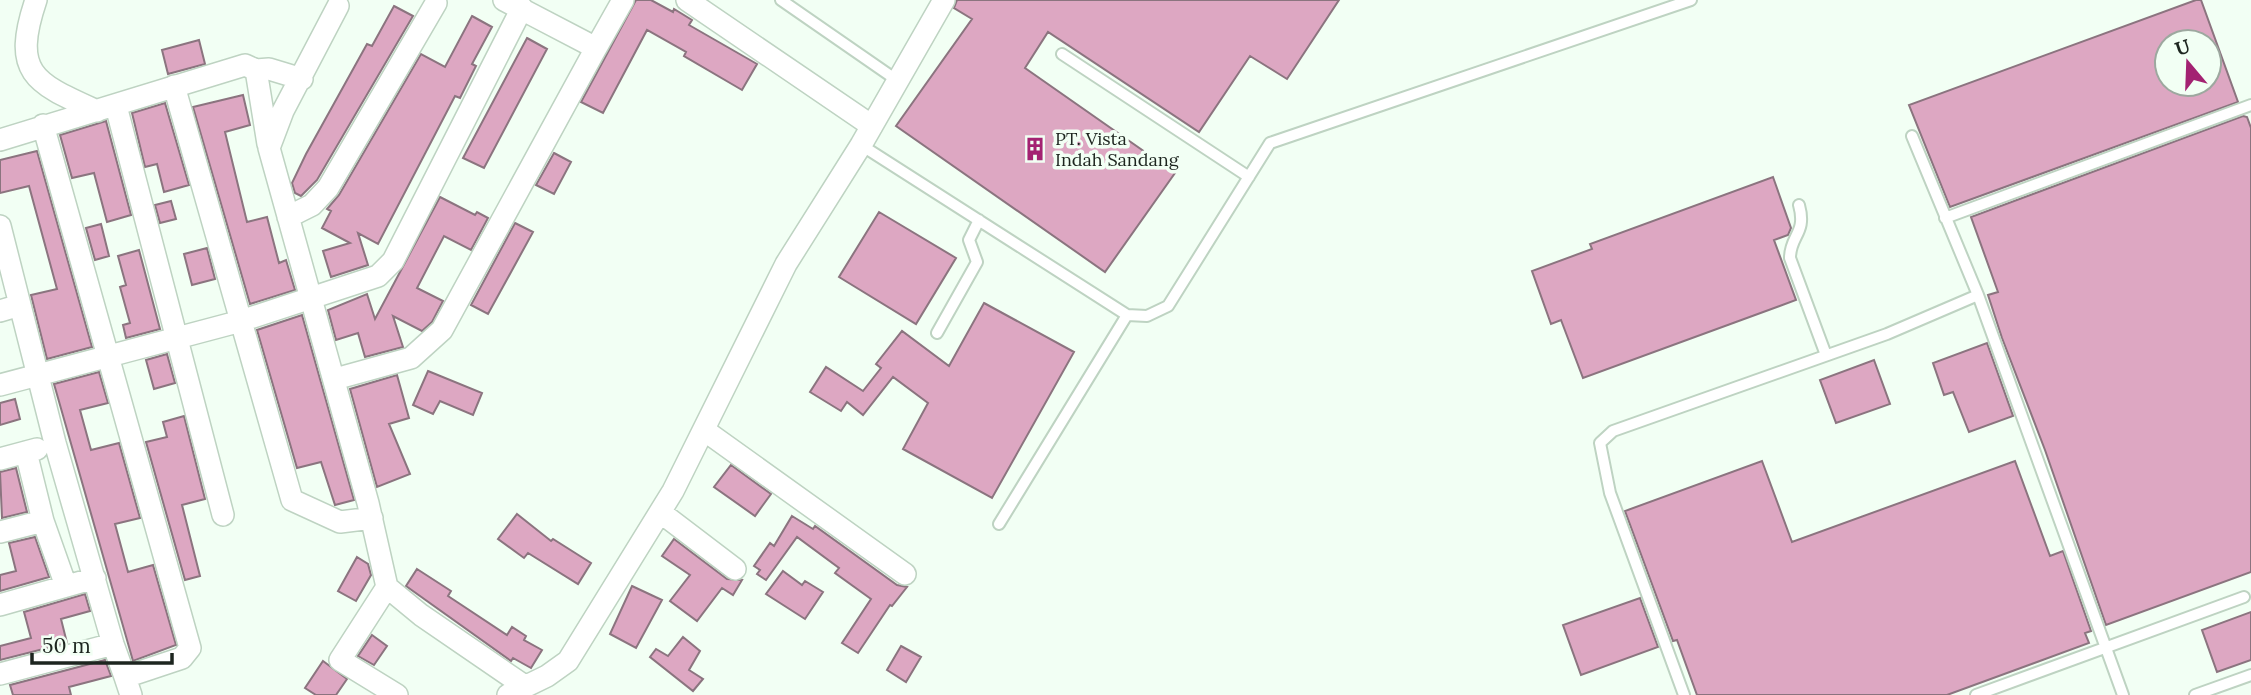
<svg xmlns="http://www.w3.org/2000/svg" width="2251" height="695" font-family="Lora,serif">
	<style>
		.building { fill: #dda7c2; stroke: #8b747f; stroke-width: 2; fill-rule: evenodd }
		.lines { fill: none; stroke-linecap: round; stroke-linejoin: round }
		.service-casing { stroke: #bed3c2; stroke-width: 14 }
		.minor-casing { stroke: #bed3c2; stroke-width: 24 }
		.service { stroke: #fff; stroke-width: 10 }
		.minor { stroke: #fff; stroke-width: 21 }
		.labels { text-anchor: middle; stroke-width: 7; stroke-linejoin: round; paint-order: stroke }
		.poi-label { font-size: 18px; fill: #1d251f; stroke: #f2fff4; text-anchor: start }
	</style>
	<rect width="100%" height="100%" fill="#f2fff4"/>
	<!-- building -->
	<path class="building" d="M636,0H651L673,12L674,9L692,20L689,25L757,64L742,90L684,56L686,52L647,30L603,113L581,102Z
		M957,0H1339L1287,79L1250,56L1199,132L1048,32L1025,68L1175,173L1105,272L896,126L972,19L954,8Z
		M2196,0H2201L2238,102L1950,207L1909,105ZM2167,42H2209V84H2167Z
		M394,6L413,16L317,180L301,196L295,193L292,183L306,154L367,44L372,46Z
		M472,16L492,27L472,64L476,66L460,98L455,96L378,244L358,233L368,265L331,277L323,251L350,243L322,228L331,211L327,209L339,195L421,54L445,67Z
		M527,38L547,49L484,168L463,158Z
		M199,40L205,64L168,74L162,50Z
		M243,95L250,125L225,132L247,222L267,217L279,263L286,260L295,290L250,304L193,107Z
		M165,103L189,185L164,192L157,164L145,167L132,113Z
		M2243,116L2247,117L2251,128V572L2106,625L2045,450L2002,338L1988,295L1998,292L1971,217Z
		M106,121L131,215L107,222L94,173L72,178L60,135Z
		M37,151L92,347L47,359L31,295L57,289L29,186L0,193V160Z
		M554,153L571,162L554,194L536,185Z
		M1773,177L1791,228L1788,235L1774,240L1796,300L1583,378L1561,320L1551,324L1532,271L1592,249L1590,244Z
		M440,197L475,215L477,212L488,218L471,250L444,236L417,288L443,301L432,322L422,331L393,316L403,347L365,357L358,333L336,340L328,310L367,294L375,319Z
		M171,201L176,219L160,223L155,205Z
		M879,212L956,258L916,324L839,277Z
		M515,223L533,232L488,314L471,305Z
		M101,224L109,256L95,260L86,228Z
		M207,248L215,279L192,285L184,254Z
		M139,250L160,329L126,338L123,325L130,323L120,287L126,285L118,256Z
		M984,303L1074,352L992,498L903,449L928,403L893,377L863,415L847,402L841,411L810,392L826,367L863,391L881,368L876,364L902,331L949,366Z
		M302,315L354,500L335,505L321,462L297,468L257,330Z
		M1987,343L2013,416L1969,432L1953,392L1944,395L1933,363Z
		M167,354L175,383L154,389L146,360Z
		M1874,360L1890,404L1836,423L1820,380Z
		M428,371L482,393L473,415L440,401L433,414L413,405Z
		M99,372L108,403L80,410L91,450L119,443L140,518L115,524L128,572L153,565L176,645L133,661L54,384Z
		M397,375L409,418L389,424L410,474L377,487L350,389Z
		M15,399L20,419L0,425V403Z
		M184,416L205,499L182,505L200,576L185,580L146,442L167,437L163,422Z
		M1762,461L1792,542L2015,461L2050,556L2063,551L2091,631L2085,633L2089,643L1947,695H1697L1677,640L1673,641L1625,511Z
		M731,465L771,494L755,516L714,487Z
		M16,468L27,512L2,518L0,472Z
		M517,514L551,541L553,539L591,563L578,584L528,553L524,558L498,539Z
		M792,516L813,529L815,526L897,585L907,587L892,606L890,605L858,653L842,643L871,599L835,573L839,568L797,537L766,580L757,574L760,570L754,566L770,543L774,546Z
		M35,537L49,577L0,591V575L16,571L9,543Z
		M674,539L727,579L742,580L733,595L722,588L697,621L670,601L690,575L662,556Z
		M357,557L368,564L371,575L356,601L338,591Z
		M417,569L451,591L448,596L507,635L512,627L526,636L524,640L542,650L531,668L513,658L511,661L406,586Z
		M783,571L802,585L805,581L823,592L805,619L766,594Z
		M632,586L662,600L636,648L610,634Z
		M85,594L90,611L61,619L67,643L0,660V646L31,638L24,612Z
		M1640,598L1658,647L1581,675L1563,625Z
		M2251,612V660L2217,672L2202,630Z
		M372,635L387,646L374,665L358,656Z
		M683,637L700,651L689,670L703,679L693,691L650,657L656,649L668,656Z
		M901,646L921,657L906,682L887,670Z
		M105,660L111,676L69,687L71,695H13L10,685Z
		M323,661L347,679L336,695H316L305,688Z"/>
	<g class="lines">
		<!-- service casing -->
		<g class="service-casing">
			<path id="service" d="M781,0L898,81
				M1062,54L1249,177
				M1912,136L1978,295L2123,695
				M861,145L1127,315L1147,316L1168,306L1270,143L1691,0
				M1799,205C1807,234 1790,235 1790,258L1826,355
				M1945,218L2251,105
				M937,333L977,262L969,240L979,220
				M999,524L1127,315
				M1684,695L1610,493L1600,443L1613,431L1887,334L1978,295
				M1976,695L2244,597
				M2195,695L2251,675"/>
		</g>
		<!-- minor casing -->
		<g class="minor-casing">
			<path id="minor" d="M36,0C11,74 35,83 97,111
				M687,0L872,126
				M338,6L283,111L269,148L368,503L387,587L421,615L523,685
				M596,48L623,0
				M256,70L269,69L302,79
				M174,86L292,500L340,522L372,518
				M116,106L223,515
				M43,125L190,648L182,658L125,677L131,695
				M0,140L245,65L256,70L268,144
				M288,217L312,205L328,188L436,3
				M0,226L55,443L113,644L125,677
				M0,311L20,305
				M335,379L411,358L442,330L596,48L504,0
				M0,385L241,321L378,276L393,261L522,8
				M704,430L905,574
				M0,459L37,449
				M660,512L735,569
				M43,521L66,586
				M0,532L43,521L26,452
				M387,587L340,660L397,695
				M0,605L95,578
				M0,674L113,644
				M508,695L547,676L568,661L673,491L786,264L861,145L944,0"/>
		</g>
		<!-- service -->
		<use href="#service" class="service"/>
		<!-- minor -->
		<use href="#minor" class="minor"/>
	</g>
	<!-- icons -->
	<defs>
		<g id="building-bare" transform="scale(1.89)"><path d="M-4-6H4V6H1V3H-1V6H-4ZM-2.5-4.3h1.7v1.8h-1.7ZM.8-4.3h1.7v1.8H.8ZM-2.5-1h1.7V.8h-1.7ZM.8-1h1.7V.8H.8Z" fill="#a32272" stroke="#f2fff4" stroke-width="2.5" paint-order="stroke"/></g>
	</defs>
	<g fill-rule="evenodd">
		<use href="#building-bare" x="1035" y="149"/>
	</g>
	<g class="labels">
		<!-- poi labels -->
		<g class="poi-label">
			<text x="1055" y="145">PT. Vista<tspan x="1055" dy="21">Indah Sandang</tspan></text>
		</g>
	</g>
	<!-- north arrow -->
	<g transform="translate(2188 63) rotate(341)"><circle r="33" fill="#f2fff4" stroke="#9da89f" stroke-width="2"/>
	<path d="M0-5L12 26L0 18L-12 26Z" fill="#a32272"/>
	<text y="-10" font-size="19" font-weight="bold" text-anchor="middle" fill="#1d251f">U</text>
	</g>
	<!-- scale -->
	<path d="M32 653v10h140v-10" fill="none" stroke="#1d251f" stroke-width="3.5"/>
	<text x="42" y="653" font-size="21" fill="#1d251f" stroke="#f2fff4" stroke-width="5" paint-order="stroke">50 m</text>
</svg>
